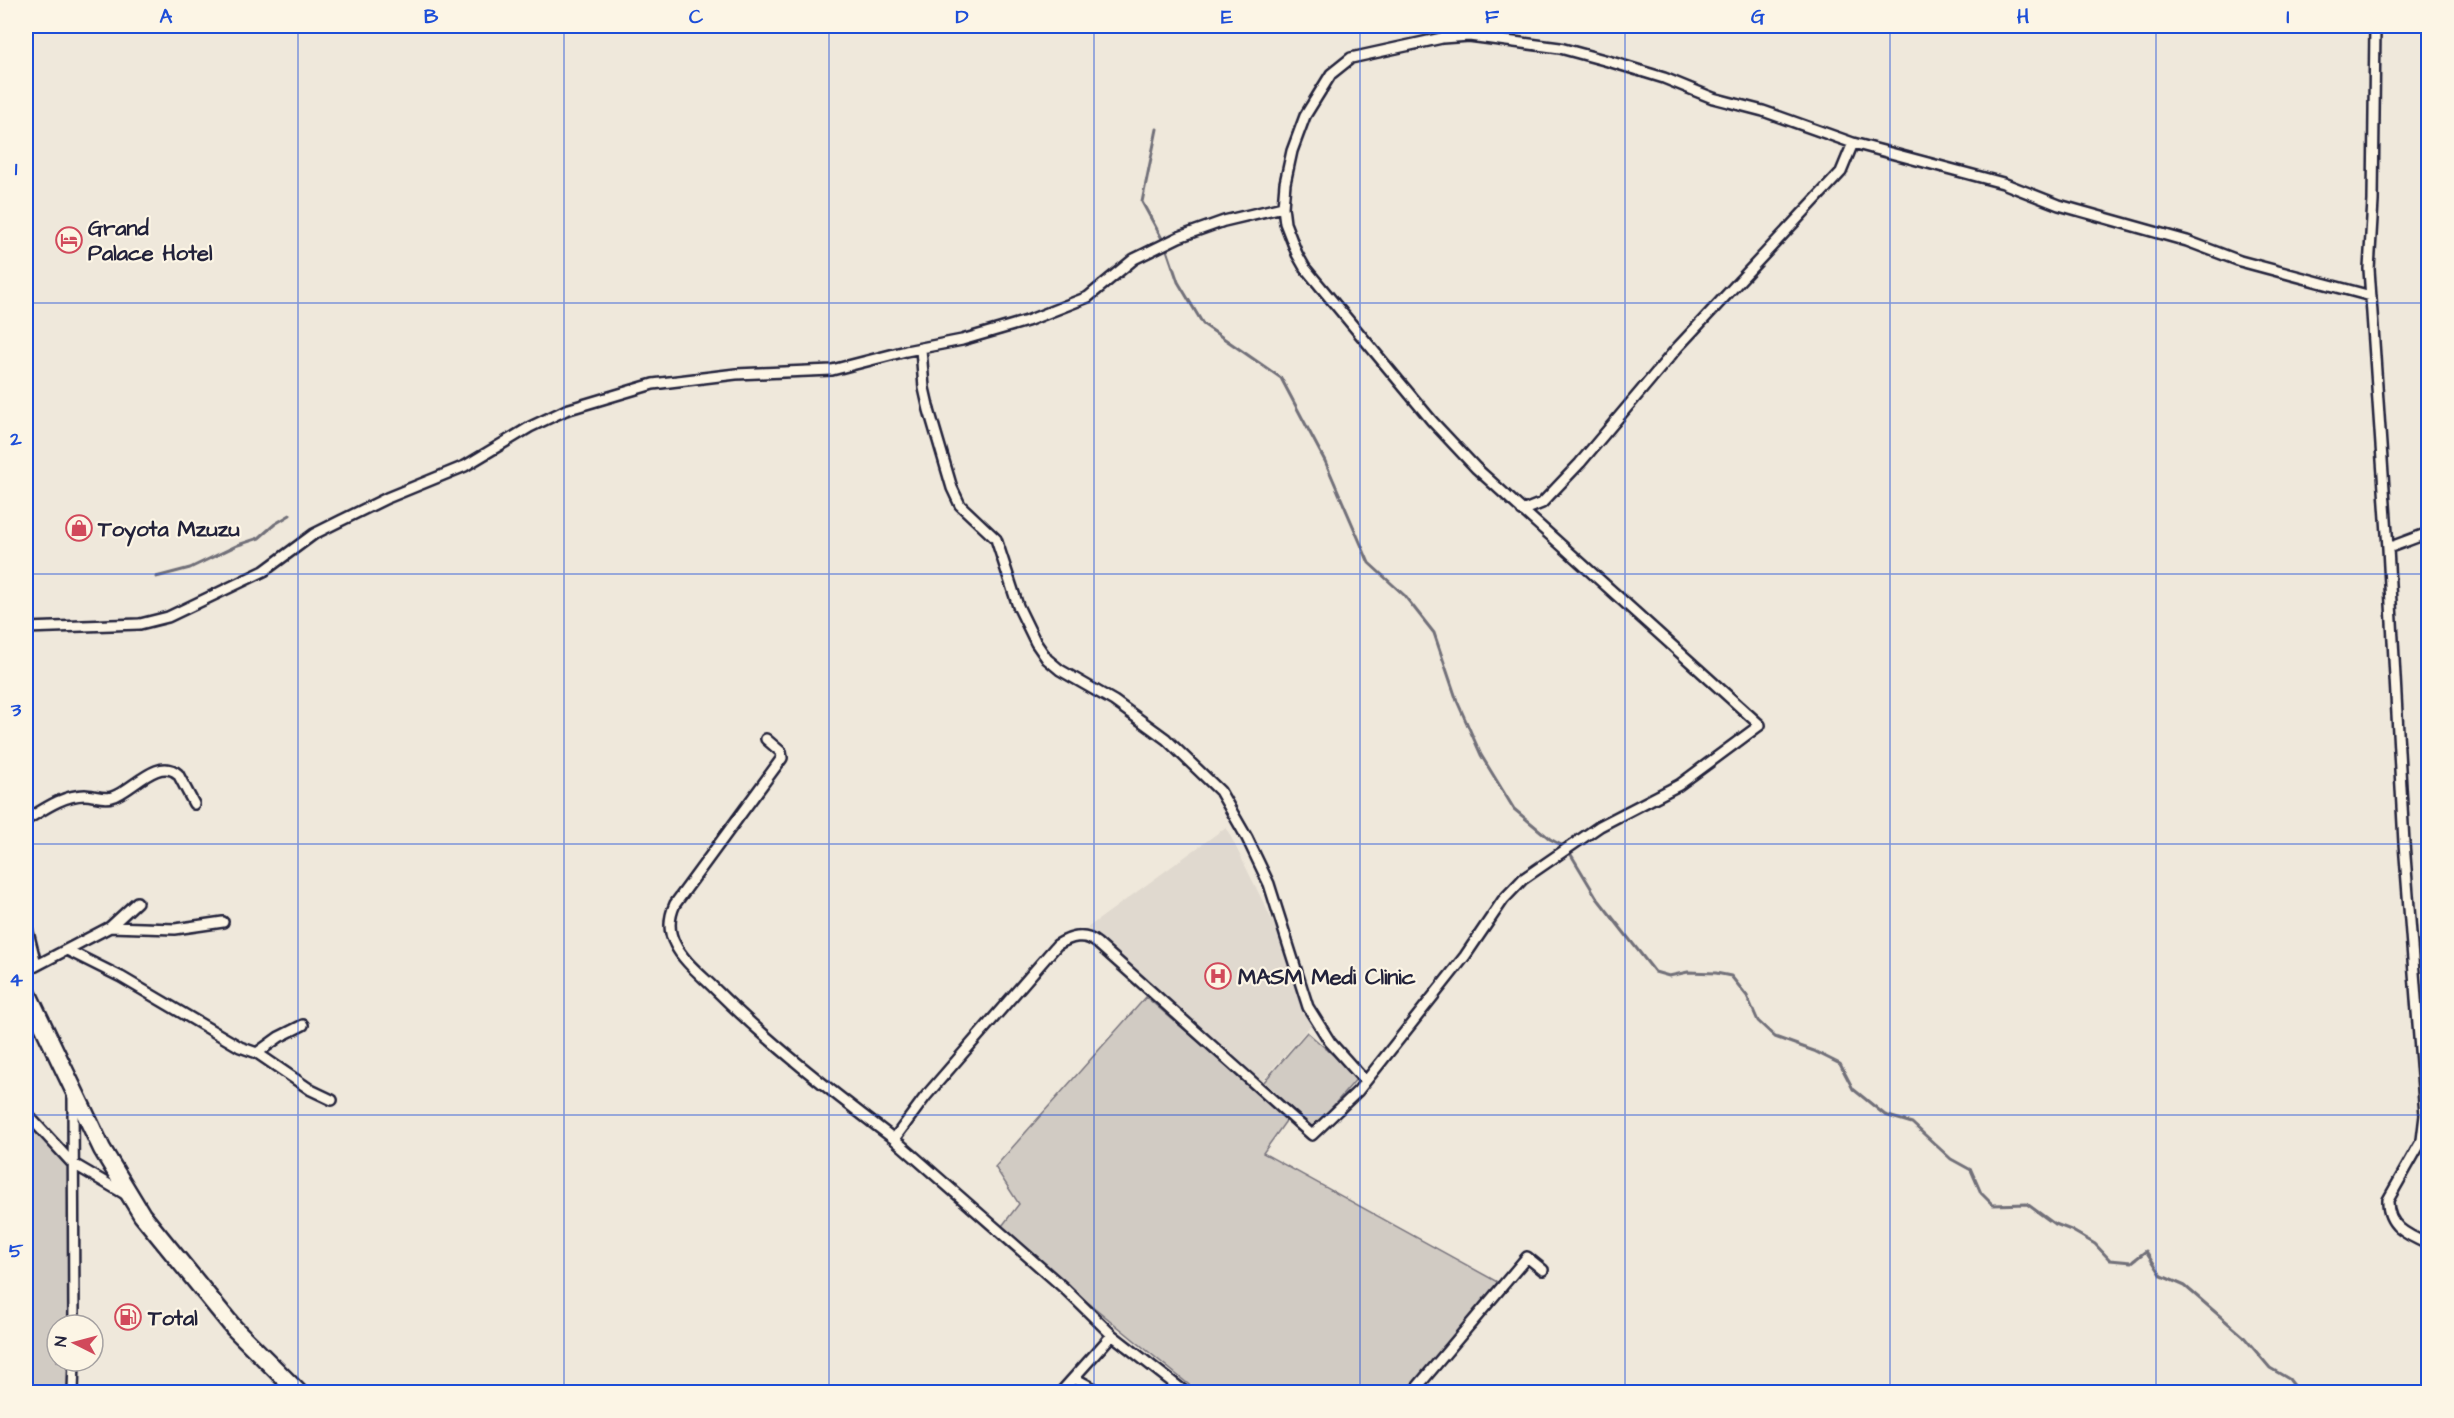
<svg xmlns="http://www.w3.org/2000/svg" width="2454" height="1418" font-family="'Architects Daughter',sans-serif">
	<style>
		.built { fill: #e0d9cf }
		.green { fill: #d1cbc3; stroke: #7a767f; stroke-width: 1.5 }
		.lines { fill: none; stroke-linecap: round; stroke-linejoin: round }
		.stream { stroke: #716f79; stroke-width: 3 }
		.street-casing { stroke: #22223b; stroke-width: 14 }
		.highway-casing { stroke: #22223b; stroke-width: 21 }
		.street { stroke: #fcf5e5; stroke-width: 9 }
		.highway { stroke: #fcf5e5; stroke-width: 16 }
		.grid { fill: none; stroke: #1d4ed8; stroke-width: 1.5; stroke-opacity: 0.55 }
		.labels { text-anchor: middle; stroke-width: 4.5; stroke-linejoin: round; paint-order: stroke }
		.poi-label { font-size: 22px; font-weight: bold; fill: #22223b; stroke: #fcf5e5; text-anchor: start }
		.neatline { fill: none; stroke: #1d4ed8; stroke-width: 2 }
		.grid-label { font-size: 20px; text-anchor: middle; font-weight: bold; fill: #1d4ed8 }
	</style>
	<rect width="100%" height="100%" fill="#efe8db"/>
	<filter id="ink" filterUnits="userSpaceOnUse"><feTurbulence type="fractalNoise" baseFrequency=".0167" numOctaves="2"/><feDisplacementMap in="SourceGraphic" scale="12" xChannelSelector="R" yChannelSelector="G"/><feConvolveMatrix kernelMatrix="1 2 1 2 8 2 1 2 1" color-interpolation-filters="sRGB"/></filter>
	<g filter="url(#ink)">
		<!-- built -->
		<path class="built" d="M1226,827L1276,928L1311,1025L1261,1082L1087,928Z"/>
		<!-- green -->
		<path class="green" d="M1146,997L1288,1118L1263,1153L1501,1284L1405,1392H1198L999,1230L1019,1204L995,1167Z
			M1307,1032L1358,1077L1314,1128L1263,1083Z
			M26,1122L70,1164V1325H57V1361H70V1388L105,1392H26Z"/>
		<g class="lines">
			<!-- stream -->
			<path class="stream" d="M1157,129L1142,202L1165,244L1178,282L1203,324L1281,378L1325,461L1369,563L1404,595L1434,633L1457,701L1481,755L1514,809L1550,839L1567,848L1597,898L1655,972L1669,976L1688,972L1716,973L1731,976L1747,996L1758,1021L1775,1037L1814,1051L1840,1064L1853,1089L1885,1115L1912,1123L1951,1159L1971,1170L1981,1193L1993,1205L2027,1204L2053,1223L2071,1230L2095,1244L2110,1260L2132,1262L2146,1251L2162,1276L2185,1286L2243,1336L2270,1368L2289,1379L2299,1392
				M156,577L190,568L238,545L259,538L275,524L290,515"/>
			<!-- street casing -->
			<g class="street-casing">
				<path id="street" d="M2375,26L2373,201L2369,269L2388,548
					M921,349L924,388L929,410L952,488L960,505L996,539L1018,606L1036,643L1047,659L1060,670L1114,701L1166,739L1220,791L1247,838L1269,884L1308,1007L1330,1042L1365,1081
					M1522,511L1542,503L1580,463L1677,348L1841,172L1853,143
					M2428,533L2388,548L2404,843L2425,1115L2422,1140L2388,1200C2387,1226 2407,1235 2428,1244
					M26,628L140,624L168,617L264,571L314,534L340,521L387,498L465,466L530,427L566,410L653,384L736,374L832,370L906,351L962,340L1027,321L1088,297L1134,259L1179,237L1224,221L1283,207
					M766,739L781,752L782,758L675,904C669,917 668,931 675,944C683,961 701,975 714,988C770,1044 831,1091 894,1139
					M26,820C44,809 63,795 85,795C93,795 104,800 112,797C131,792 158,756 178,774L194,804
					M26,924L36,964
					M110,927L175,929L223,922
					M67,950L121,977L240,1047L257,1053L279,1037L303,1025
					M26,971L110,927L137,902
					M257,1053L311,1090L332,1100
					M73,1096L74,1325
					M26,1113L72,1163L125,1194
					M1074,1378L1100,1392
					M73,1392L74,1361
					M1061,1392L1112,1335
					M1185,1392L1112,1335L1064,1288L894,1139L925,1097L1057,945C1070,937 1084,932 1097,943L1312,1135L1358,1091L1465,956L1503,900L1523,879L1600,826L1679,785L1760,725L1476,468L1432,421L1305,268L1297,254L1285,223L1283,207L1285,183L1292,151L1305,116L1331,74L1351,58L1442,38L1469,36L1560,48L1608,61L1664,78L1713,98L1763,111L1853,143L2003,183L2059,205L2187,241L2240,261L2371,296
					M1413,1392L1527,1257L1543,1270"/>
			</g>
			<!-- highway casing -->
			<g class="highway-casing">
				<path id="highway" d="M26,990L102,1149L142,1215L234,1328L298,1392"/>
			</g>
			<!-- street -->
			<use href="#street" class="street"/>
			<!-- highway -->
			<use href="#highway" class="highway"/>
		</g>
	</g>
	<!-- grid -->
	<path class="grid" d="M298,26V1392M564,26V1392M829,26V1392M1094,26V1392M1360,26V1392M1625,26V1392M1890,26V1392M2156,26V1392M26,303H2428M26,574H2428M26,844H2428M26,1115H2428"/>
	<!-- icons -->
	<defs>
		<g id="hotel-ring" transform="scale(1.35)"><circle r="9.5" fill="#fcf5e5" stroke="#d1495b" stroke-width="1.5"/><path d="M-6-4.5h1.5V1H6V5H4.5V3h-9V5H-6ZM-4 0a1.8 1.8 0 1 1 3.6 0ZM.5 0V-2.5h3Q6-2.5 6 0Z" fill="#d1495b"/></g>
		<g id="shop-ring" transform="scale(1.35)"><circle r="9.5" fill="#fcf5e5" stroke="#d1495b" stroke-width="1.5"/><path d="M-5-2.5h2.3a2.7 3.5 0 0 1 5.4 0H5L5.5 6h-11ZM-1.5-2.5h3a1.5 2.3 0 0 0-3 0Z" fill="#d1495b"/></g>
		<g id="hospital-ring" transform="scale(1.35)"><circle r="9.5" fill="#fcf5e5" stroke="#d1495b" stroke-width="1.5"/><path d="M-5-5h3v3.5h4V-5h3V5h-3V1.5h-4V5h-3Z" fill="#d1495b"/></g>
		<g id="fuel-ring" transform="scale(1.35)"><circle r="9.5" fill="#fcf5e5" stroke="#d1495b" stroke-width="1.5"/><path d="M-5.5-6h7V0h2V4h1.3V-2.5L3-4.5l.8-.8L6-3V5H2.5V1h-1V6h-7ZM-4.2-4.7v3.2H.2V-4.7Z" fill="#d1495b"/></g>
	</defs>
	<g fill-rule="evenodd">
		<use href="#hotel-ring" x="69" y="240"/>
		<use href="#shop-ring" x="79" y="528"/>
		<use href="#hospital-ring" x="1218" y="976"/>
		<use href="#fuel-ring" x="128" y="1317"/>
	</g>
	<g class="labels">
		<!-- poi labels -->
		<g class="poi-label">
			<text x="88" y="235">Grand<tspan x="88" dy="25">Palace Hotel</tspan></text>
			<text x="98" y="536">Toyota Mzuzu</text>
			<text x="1238" y="984">MASM Medi Clinic</text>
			<text x="148" y="1325">Total</text>
		</g>
	</g>
	<!-- margin -->
	<rect width="2454" height="1418" fill="none" stroke="#fcf5e5" stroke-width="66"/>
	<!-- north arrow -->
	<g transform="translate(75 1343) rotate(276)"><circle r="28" fill="#fcf5e5" stroke="#a5a1a1" stroke-width="1.5"/>
	<path d="M0-4.5L10 22L0 15L-10 22Z" fill="#d1495b"/>
	<text y="-9" font-size="16" font-weight="bold" text-anchor="middle" fill="#22223b">N</text>
	</g>
	<rect x="33" y="33" width="2388" height="1352" class="neatline"/>
	<g class="grid-label">
		<text x="166" y="23">A</text>
		<text x="431" y="23">B</text>
		<text x="696" y="23">C</text>
		<text x="962" y="23">D</text>
		<text x="1227" y="23">E</text>
		<text x="1492" y="23">F</text>
		<text x="1758" y="23">G</text>
		<text x="2023" y="23">H</text>
		<text x="2288" y="23">I</text>
		<text x="16" y="175">1</text>
		<text x="16" y="445">2</text>
		<text x="16" y="716">3</text>
		<text x="16" y="986">4</text>
		<text x="16" y="1257">5</text>
	</g>
</svg>
